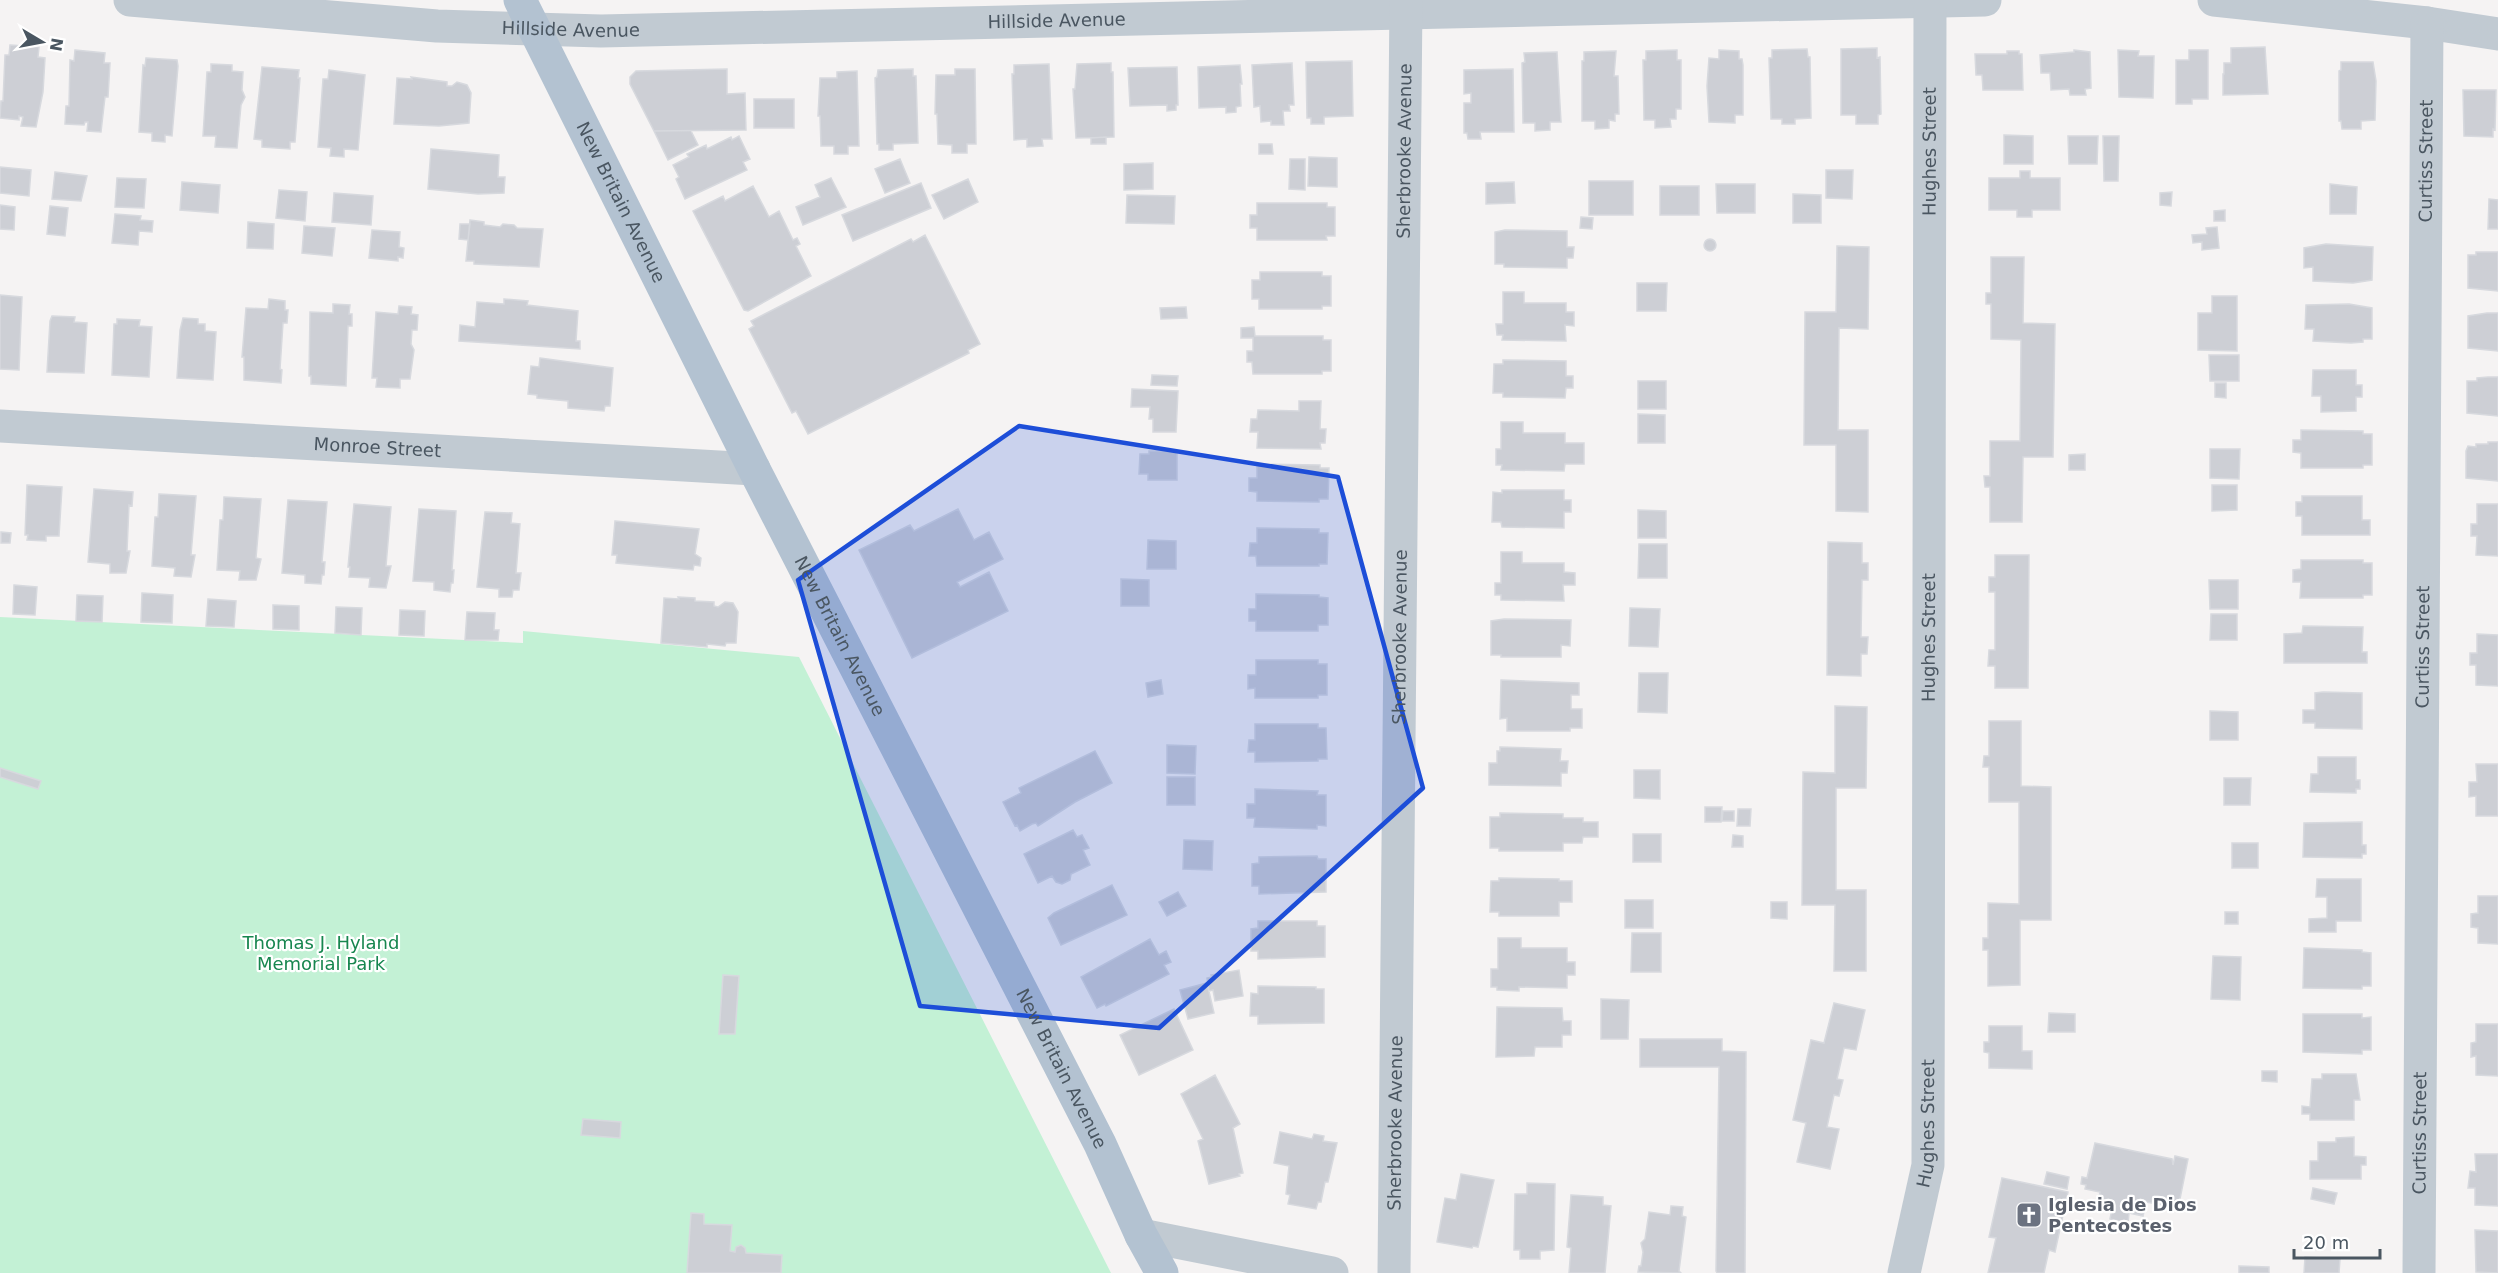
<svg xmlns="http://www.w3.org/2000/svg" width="2498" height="1273" font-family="'DejaVu Sans',sans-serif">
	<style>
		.green { fill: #c3f1d5 }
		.building { fill: #cdcfd5; stroke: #d7d9de; stroke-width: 1.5 }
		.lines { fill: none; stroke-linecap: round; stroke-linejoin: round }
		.minor { stroke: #c1cad2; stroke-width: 33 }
		.major { stroke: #b3c2d1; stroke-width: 33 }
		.marked { fill: #1d4ed8; fill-opacity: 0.2; stroke: #1d4ed8; stroke-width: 4.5; stroke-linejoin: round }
		.labels { text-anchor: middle; stroke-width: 4.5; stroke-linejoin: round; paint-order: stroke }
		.street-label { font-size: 18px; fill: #4a5661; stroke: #fff }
		.park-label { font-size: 18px; fill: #17864f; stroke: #fff }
		.worship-label { font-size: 18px; font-weight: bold; fill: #5b616d; stroke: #fff; text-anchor: start }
	</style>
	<rect width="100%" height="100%" fill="#f5f3f3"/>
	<!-- green -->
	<path class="green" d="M0,617L523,643V631L799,657L1111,1273H0Z"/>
	<!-- building -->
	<path class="building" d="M10,45L39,47L38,57L45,58L43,92L36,127L21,126L23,117L19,116V120L0,118L1,101H3L5,55H9Z
		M2265,47L2268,94L2223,95V74H2224V63H2231V48Z
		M1877,48V58L1880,57L1881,114L1878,115V124H1856V115H1841V49Z
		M1807,49L1808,57H1810L1811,118L1795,119V124H1782V119H1771L1769,58H1772V50Z
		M75,50L105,53L104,63H110L108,97H105L101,132L87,131L88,122H85L84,125L65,124L66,106H69L70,60L74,61Z
		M1677,50V60H1681V109H1676V119H1670L1671,127L1655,128V120H1644L1643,60H1646V51Z
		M1719,50L1739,51V59H1742L1743,65V115H1735V123L1709,122L1707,86L1709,58L1719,59Z
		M2074,50L2090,52L2091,88L2085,89L2086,95H2070L2069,89L2051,90L2050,73H2041L2040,55L2074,52Z
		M2118,50L2139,51L2138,56H2154L2153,98L2119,97Z
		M2189,50H2208V99H2192V104H2176V60H2189Z
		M1616,51L1614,76H1618L1619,114H1615V121L1609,120V128L1595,129V121H1582V61H1584V52Z
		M2007,51H2019V54H2022L2023,90H1983L1982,75H1976L1975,54H2007Z
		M1557,52L1561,122H1550V130L1535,131V123H1523L1522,63L1525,62L1524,53Z
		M146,58L177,60L178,66L172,136L165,135V142L152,141V133L139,132L143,65L145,66Z
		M1352,61L1353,116L1324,117V124H1311V118H1307L1306,62Z
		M2341,62H2373L2376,81L2375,120L2361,121V129H2342L2341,121H2339V71L2341,70Z
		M1111,63V72H1113L1114,137L1076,138L1073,89H1075L1077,64Z
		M1292,63L1294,105H1289L1290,111H1283L1284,125H1271V121L1261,122L1260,106L1254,107L1252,65Z
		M211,64L232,65V71L243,72L242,90L245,97L241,105L237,148L215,147L216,136H203L207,72H211Z
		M1049,64L1052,139H1042L1043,146L1027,147V139L1014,140L1012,74H1014V65Z
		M1240,65L1242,84H1240L1241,106L1236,107V112L1226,113V107L1199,108L1198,67Z
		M262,67L299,70L298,78H300L295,142H290V149L262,147V140L254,139Z
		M1177,67L1178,105H1176V110L1167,111V105L1130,106L1128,68Z
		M727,69V94L745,93L746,130L654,131L630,84V77L636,71Z
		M913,69V76H916L918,143L893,144V150H879V144H877L875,78L877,77L878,70Z
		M955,69H975L976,144H967V153H952V145L938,144L937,114H935L936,75H955Z
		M1513,69L1514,132H1480L1481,139H1468L1467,133H1464V103H1471V93L1464,94V70Z
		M329,70L365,75L358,150L344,149V157L330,156L331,148L318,147L323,79H328Z
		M857,71L859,146H848V154H834V146H821L820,116H818L820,78H837V72Z
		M411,77L447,82V86H452L457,82L467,85L471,93L469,123L439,126L394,124L397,78L412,79Z
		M2463,90H2496L2495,130L2493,129V137L2464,136Z
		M754,99H794V128H754Z
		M654,131H691L698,145L668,160Z
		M2004,135L2033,136V164H2004Z
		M739,136L750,159L743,162L747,170L685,199L676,179L679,177L673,165L689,157L687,154L706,145L707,149L731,137L732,140Z
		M2068,136H2098L2097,164H2069Z
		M2103,136H2119L2118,181H2104Z
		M1106,137V144H1091V138Z
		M1259,144H1272L1273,154H1259Z
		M431,149L499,155L498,177H505L504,193L478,194L428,189Z
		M1309,157L1337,158V187L1308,186Z
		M900,159L910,183L885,193L875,169Z
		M1290,159H1305V190L1289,189Z
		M1153,163V189L1124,190V164Z
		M0,167L31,170L29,196L0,193Z
		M1826,170H1853L1852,199L1826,198Z
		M2020,171H2030V178H2060V210H2032V217H2017V210H1989V178H2020Z
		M55,172L87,176L81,201L52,199Z
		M117,178L146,179L144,208L115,207Z
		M831,178L846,207L803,225L796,207L820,197L815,185Z
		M968,179L978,202L944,219L932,195Z
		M1589,181H1633V215H1589Z
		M182,182L220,185L218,213L180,210Z
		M1514,182L1515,203L1486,204V183Z
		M921,183L931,208L853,241L842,215Z
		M1716,184H1755V213H1717Z
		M2330,184L2357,187L2356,214H2330Z
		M753,186L769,217L779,211L793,240L797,238L800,244L796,246L811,276L748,311L744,310L693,211L723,196L725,201Z
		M1660,186H1699V215H1660Z
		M279,190L307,192L305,221L276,218Z
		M2172,192L2171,206L2160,205V193Z
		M334,193L373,196L371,225L332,222Z
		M1793,194L1821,195V223H1793Z
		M1127,195L1175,196L1174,224L1126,223Z
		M2489,199L2498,200V229H2488Z
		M1257,203H1327V207H1335V236H1326L1327,240H1257V228H1250V215H1257Z
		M0,205L15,207L14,230L0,229Z
		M50,206L68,208L65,236L47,234Z
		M2225,210V221H2214V211Z
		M115,214L141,216L140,220L153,221L152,232L139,231L138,245L112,243Z
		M1581,217L1593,218L1592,229L1580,228Z
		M470,220L484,222V225L500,227L503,224L514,225L517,228L543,229L539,267L474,264V261H466Z
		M248,222L274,224L273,249L247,248Z
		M460,224H470L468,240L459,239Z
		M304,226L335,228L332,256L302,253Z
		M2217,227L2219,248L2202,250V242L2193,243L2192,235L2207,234L2206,228Z
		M372,230L400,232L399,247L404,248L403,258L398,257V261L369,258Z
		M1505,230L1567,231V247H1574L1573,258H1567V268L1504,267V264H1495V232Z
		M925,235L980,344L968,350L969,353L808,434L796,411L792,413L749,329L754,326L751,321L911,239L913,242Z
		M1704 245a6 6 0 1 1 12 0a6 6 0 1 1-12 0Z
		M2326,244L2373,247L2372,280L2353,283L2313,281V267L2304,268V248Z
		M1837,246L1869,247L1868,329L1839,328L1838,430H1868V512L1836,511V445H1804L1805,312H1836Z
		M2476,252H2498V291L2468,288V255H2476Z
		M1991,257H2024L2023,323L2055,324L2053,457H2023L2022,522H1990V487H1985L1984,476H1990V441H2020L2021,340L1991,339V304H1986V293H1991Z
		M1260,272H1322V276H1331V306H1322V309H1259V299H1252V280H1260Z
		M1637,283H1667L1666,311H1637Z
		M1503,292H1524V303H1566V312H1574V326L1565,325L1566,341L1502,340L1503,335H1497L1496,324H1503Z
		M0,295L22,297L19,370L0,369Z
		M2212,296H2237V351L2198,350V313H2212Z
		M269,299L285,301V310H288L287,323H283L280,369L282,370L281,383L244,380V357H242L246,308L268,309Z
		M504,299L528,301L527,305L578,311L576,341H580V349L459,341L460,325L475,327L477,302L504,304Z
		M333,304L350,305L349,314H352V326H348L346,386L311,384V376H309L310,312L333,313Z
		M2349,304L2372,308V339H2363V342L2351,343L2313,341L2314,329H2305L2306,305Z
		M399,306L412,307L411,314L418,315L417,330H412L411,344L414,350L410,379H400V388L376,387L377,378H372L376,312L398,314Z
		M1186,307L1187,318L1161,319L1160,308Z
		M2487,313H2498V351L2468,348V316Z
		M52,316L75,317L74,322L87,323L84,373L47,372L50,321Z
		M183,318L198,319V324H205V331L216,332L213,380L177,378L180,330Z
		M117,319L140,320L139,326L152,327L149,377L112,375L114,324H117Z
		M1254,327L1255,336H1323V340H1331V371H1322V374H1253L1252,362H1247V351H1253V338H1241V328Z
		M2209,355H2239V381H2210Z
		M540,358L613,368L610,406H605L604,411L568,408V401L537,398V395L528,394L531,366L539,367Z
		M1503,360L1566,361V376H1573V388H1566L1565,398L1503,397V393H1493L1494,364H1503Z
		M2313,370H2356V385H2362V397H2356V411L2321,412V396H2312Z
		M1152,375L1178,376L1177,386L1151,385Z
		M2488,377H2498V416L2467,413V381H2477V378Z
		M1638,381H1666V409H1638Z
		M2215,383H2226V398L2215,397Z
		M1132,389L1178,391L1176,432H1153V419H1149L1150,407H1131Z
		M1299,401H1321L1320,429H1326L1325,443H1320L1321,449L1257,448L1258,432H1250L1251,419H1257L1258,410L1299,411Z
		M1638,414L1665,415V443H1638Z
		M1501,422H1523V433H1565V443H1584V464H1565L1564,471L1501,470L1502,465H1496V449H1501Z
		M2301,430L2363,431V434H2372V465H2363V468H2301V453L2293,452V440H2301Z
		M2488,442H2498V481L2466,478V451L2468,446L2476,447V444H2488Z
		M2210,449H2240L2239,479L2210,478Z
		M1149,451H1177V480H1148V474H1139L1140,454H1149Z
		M2085,454V470H2069V455Z
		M1257,464L1320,465V468H1329L1328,499H1319V502L1257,501V492L1249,491V478H1257Z
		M27,485L62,487L59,536H46V541L27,540L28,535H25Z
		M2212,485H2237V510L2212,511Z
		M94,489L133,492L132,506L129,505L127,551H130L126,573H110V564L88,562Z
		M1502,490H1564V500H1571V512H1564V528L1502,527L1501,522H1492L1493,492L1502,493Z
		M159,494L196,496L191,555H195L191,577L174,576L175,568L152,566L155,517H158Z
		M2302,496H2362V520H2370V535H2302V516H2296V502H2302Z
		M224,497L261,499L256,558L261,559L256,580H239L240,571L217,570L220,520H223Z
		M288,500L327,502L322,562H325L324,575H322L321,584L305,583V575L282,573Z
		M354,504L391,507L386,566H391L386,588L369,587L370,578L349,577L350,567H348Z
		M2477,504H2498V556L2476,555L2477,536H2471V524H2477Z
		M419,509L456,511L452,570H454L453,583H451L450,592L434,590V582L413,581Z
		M958,509L974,540L989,532L1003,559L957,582L960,587L989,572L1008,611L912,658L859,550L910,525L914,531Z
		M1638,510L1666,511V538H1638Z
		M485,512L512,513L511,523L520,524L516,573H521L519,590H513L512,597H499V589L477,587Z
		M615,521L699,529L695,554L701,558L700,566L694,565L693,570L616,563L617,555H612Z
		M1257,528L1319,529V533H1328L1327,564H1319V566H1257L1256,556H1249L1250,543H1257Z
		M1,532L11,533L10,543H1Z
		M1148,540L1176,541V569H1147Z
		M1828,542L1862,543V563H1868V580H1862L1861,637H1868L1867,654H1861V676L1827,675Z
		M1639,544H1667V578H1638Z
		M1501,552H1522V563H1564V572L1575,573V585H1563L1564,601L1501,600V595H1495V583H1501Z
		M1995,555H2029L2028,688H1995V666H1988L1989,650H1995V592H1989V577H1995Z
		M2301,560H2363V563H2372V595H2363V598H2300L2301,582H2293V570L2301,569Z
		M1121,579L1149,580V606H1121Z
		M2209,580H2238V609H2210Z
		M14,585L37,587L35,615L13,614Z
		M142,593L173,595L172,623L141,622Z
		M1256,594L1319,595V597L1328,598V625H1318V631H1256V621H1249V609H1256Z
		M77,595L103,596L102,622L76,621Z
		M678,597L695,598V601L714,602V606L718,607L725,602L733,603L738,612L736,643H726L725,646L707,644V647L661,643L664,598L679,599Z
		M208,599L236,601L234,627L206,626Z
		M273,605L299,606V630L273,629Z
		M336,607L362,608L361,635L335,633Z
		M1630,608L1660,609L1658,647L1629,646Z
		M400,610L425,611L424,636L399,635Z
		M467,612L495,613L494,630H499L498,640H465Z
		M2211,614H2237V640H2210Z
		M1504,619L1571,620L1570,646L1561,645V657H1501V655H1491V621Z
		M2303,626L2363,627L2362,652H2367V663H2284V634L2302,633Z
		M2477,634L2498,635V686L2476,685V665H2470V653H2477Z
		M1256,660H1318V664H1327V695H1318V698H1255V688L1248,689V675H1256Z
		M1639,673H1668L1667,713L1638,712Z
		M1161,680L1163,694L1148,697L1146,683Z
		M1501,680L1579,683V695H1571V709H1582V728H1570V731H1507V718L1500,719Z
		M2323,692L2362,693V729L2315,728V723H2303V710H2315V693Z
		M1835,706L1867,707L1866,788H1836V890H1866V971H1834L1835,905H1802L1803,772L1835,773Z
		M2210,711L2238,712V740H2210Z
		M1989,721H2021V786L2051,787V920H2020V985L1988,986V950H1983V938H1988V903L2019,904V802H1989V767H1983L1984,756H1989Z
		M1255,724H1318V728H1326L1327,759H1318V761L1255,762V752H1248L1249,740H1255Z
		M1167,745L1196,746L1195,774L1167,773Z
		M1500,747L1561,749L1560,761H1568L1567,773H1561V786L1489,785V763H1497V751H1500Z
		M1095,751L1112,783L1075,802L1038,826L1036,823L1032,824L1020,831L1017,825L1015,826L1003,802L1021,793L1019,788Z
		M2318,757H2356V780H2360V789H2356V793L2310,792L2311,774H2318Z
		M2476,764H2498V816H2476V796L2469,797V782H2477Z
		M0,768L41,781L38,789L0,777Z
		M1634,770H1660V799L1634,798Z
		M1167,777H1195V805H1167Z
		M2224,778H2251L2250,805H2224Z
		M1255,789L1318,791L1317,795H1326V826L1317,825V829L1254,827L1255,818H1247V804H1255Z
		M1705,807H1722L1721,822H1705Z
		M1738,809H1751L1750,826H1737Z
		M1723,811H1734V821H1722Z
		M1500,813L1563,814V818H1583V822H1598V837H1583L1582,843H1563V851H1499V848H1490V817H1500Z
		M2362,822V845H2366V854H2362V858L2303,857L2304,823Z
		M1073,830L1077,837L1082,835L1089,848L1083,850L1090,865L1071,874L1070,880L1062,884L1056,882L1052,876L1038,883L1024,854Z
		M1633,834H1661V862H1633Z
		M1733,835L1743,836V847H1732Z
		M1184,840L1213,841L1212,870L1183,869Z
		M2232,843H2258V868H2232Z
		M1317,856L1318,859H1326V892L1259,894V886H1252V864L1259,863V857Z
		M1499,878L1559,879V881H1572V902H1559V916H1499V912H1490L1491,881H1499Z
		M2317,879H2361V921H2336V932H2309V919L2327,918V897H2316Z
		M1112,885L1127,915L1061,945L1048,918L1054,913Z
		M1178,892L1186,906L1167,916L1159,902Z
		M2478,896H2498V944L2478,943V928L2471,927V914L2478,913Z
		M1625,900H1653V928H1625Z
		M1771,902H1787V919L1771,918Z
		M2225,912H2238V924H2225Z
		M1258,921H1317V926H1325V957L1258,959V951H1251V929L1258,928Z
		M1632,933H1661V972H1631Z
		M1498,938H1521V948H1567V962H1575V975H1567V988L1519,987V991L1497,990V987H1491V969H1498Z
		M1150,939L1159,955L1166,951L1171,962L1164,965L1169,974L1106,1006L1105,1004L1097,1008L1081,977Z
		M2304,948L2362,950V952L2371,953V986H2362V989L2303,988Z
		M2213,956L2241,957L2240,1000L2211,999Z
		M1239,970L1243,996L1215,1001L1213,990L1209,991L1207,978L1212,977L1211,975Z
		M723,975L739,976L735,1034H719Z
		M1207,983L1214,1013L1188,1019L1180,990Z
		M1258,986L1316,987V989H1324V1023L1258,1024V1016H1250L1251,993L1258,994Z
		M1601,999L1629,1000L1628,1039H1601Z
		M1834,1003L1865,1010L1856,1050L1844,1048L1837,1079L1843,1080L1839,1096L1834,1095L1827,1127L1839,1129L1830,1169L1797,1162L1806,1123L1793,1120L1811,1040L1824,1043Z
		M1497,1007L1562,1008L1563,1021H1571V1035H1562V1047H1535L1534,1056L1496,1057Z
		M1174,1009L1193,1050L1139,1075L1120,1035Z
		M2049,1013L2075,1014V1032H2048Z
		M2303,1014H2362V1018L2371,1017V1050H2362V1054L2303,1052Z
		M2476,1024H2498V1076L2476,1075V1056L2471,1057V1043L2476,1042Z
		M1989,1026H2022V1051H2032V1069L1989,1068V1053L1984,1052V1042H1989Z
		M1640,1039H1722V1051L1746,1052L1745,1273H1717L1716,1271L1719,1067H1640Z
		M2262,1071H2277V1082L2262,1081Z
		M2322,1074H2356L2360,1100H2354V1120H2310V1114H2302V1106L2310,1107L2312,1079H2322Z
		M1215,1075L1240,1124L1233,1128L1243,1173L1239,1174L1240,1176L1209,1184L1198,1141L1203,1139L1181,1094Z
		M583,1119L621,1122L620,1138L581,1135Z
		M1280,1132L1312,1139L1314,1134L1324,1136L1323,1141L1337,1143L1328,1182H1325L1321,1202H1318L1316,1209L1288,1204L1290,1195L1286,1194L1289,1166L1274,1163Z
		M2354,1137V1156L2366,1157V1165H2361V1179H2310V1161H2318V1142H2336V1138Z
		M2095,1143L2172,1159L2173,1165L2175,1156L2188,1159L2179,1204L2163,1201L2162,1205L2146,1202L2143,1216L2129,1213L2128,1223L2110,1219L2112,1209L2097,1206L2100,1192L2085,1189L2086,1185L2081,1184L2082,1177L2087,1178Z
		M2475,1154H2498V1206L2475,1205V1188H2468L2470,1171L2476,1172Z
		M2047,1172L2069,1177L2067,1189L2044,1184Z
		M1461,1174L1494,1180L1478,1247L1473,1246L1472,1248L1437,1242L1445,1198L1456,1200Z
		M2002,1178L2068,1192L2055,1252L2049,1250L2044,1273H1988L1996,1238L1989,1237Z
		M1527,1183L1555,1184L1554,1250L1540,1251V1259H1520V1250H1514L1515,1194H1527Z
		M2313,1188L2337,1193L2334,1204L2311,1199Z
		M1571,1195L1603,1197V1205L1611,1206L1605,1273H1569L1571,1248L1567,1247Z
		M1671,1206L1683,1207L1682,1216L1686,1217L1679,1271L1681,1273L1638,1272L1639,1266H1641L1643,1252L1641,1243L1645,1239L1649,1212L1670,1215Z
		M691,1213L704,1214V1224L732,1225L730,1251L735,1252L736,1247L741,1245L745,1248L746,1253L782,1255L781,1273H687Z
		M2475,1230L2498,1231V1273L2476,1272Z
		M2305,1257L2340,1259L2339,1273H2304Z
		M2239,1266L2269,1267V1273H2239Z"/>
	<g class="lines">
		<!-- minor -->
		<g class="minor">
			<path id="s1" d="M130,0L437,26L601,31L1985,0"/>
			<path d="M2214,0L2427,23L2498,34"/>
			<path id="s2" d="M0,426L754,469"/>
			<path d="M1141,1235L1332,1273"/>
			<path id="s3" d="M1394,1273L1406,0"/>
			<path id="s4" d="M1904,1273L1928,1165L1930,2"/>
			<path id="s5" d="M2419,1273L2427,23"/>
		</g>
		<!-- major -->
		<path class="major" id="s6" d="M520,0L754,469L1100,1144L1141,1235L1162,1273"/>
	</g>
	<!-- marked area -->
	<path class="marked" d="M1019,426L1338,477L1423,788L1159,1028L920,1006L798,580Z"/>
	<!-- icons -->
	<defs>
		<g id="church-square" transform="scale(1.35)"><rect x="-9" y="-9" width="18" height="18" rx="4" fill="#6b7280" stroke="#fff"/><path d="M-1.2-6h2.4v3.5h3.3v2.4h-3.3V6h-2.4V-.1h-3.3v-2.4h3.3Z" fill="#fff"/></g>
	</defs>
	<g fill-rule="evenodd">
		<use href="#church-square" x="2029" y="1215"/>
	</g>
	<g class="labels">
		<!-- street labels -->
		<g class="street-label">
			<text dy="6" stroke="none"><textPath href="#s1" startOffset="928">Hillside Avenue</textPath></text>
			<text dy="6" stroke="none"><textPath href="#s1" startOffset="442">Hillside Avenue</textPath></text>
			<text dy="6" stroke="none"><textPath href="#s3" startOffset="1122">Sherbrooke Avenue</textPath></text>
			<text dy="6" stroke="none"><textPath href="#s4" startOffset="1124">Hughes Street</textPath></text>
			<text dy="6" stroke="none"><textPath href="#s5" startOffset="1112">Curtiss Street</textPath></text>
			<text dy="6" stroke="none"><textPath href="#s6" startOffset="226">New Britain Avenue</textPath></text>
			<text dy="6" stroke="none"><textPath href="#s2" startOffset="378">Monroe Street</textPath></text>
			<text dy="6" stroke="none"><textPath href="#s3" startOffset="636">Sherbrooke Avenue</textPath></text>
			<text dy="6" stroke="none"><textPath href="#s6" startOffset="712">New Britain Avenue</textPath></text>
			<text dy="6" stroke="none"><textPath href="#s4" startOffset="638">Hughes Street</textPath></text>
			<text dy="6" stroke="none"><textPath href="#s5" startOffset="626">Curtiss Street</textPath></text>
			<text dy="6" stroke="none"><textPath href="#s6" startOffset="1198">New Britain Avenue</textPath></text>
			<text dy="6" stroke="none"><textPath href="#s3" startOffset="150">Sherbrooke Avenue</textPath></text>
			<text dy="6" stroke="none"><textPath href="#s4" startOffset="152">Hughes Street</textPath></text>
			<text dy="6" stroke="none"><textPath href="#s5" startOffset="140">Curtiss Street</textPath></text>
		</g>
		<!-- park labels -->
		<g class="park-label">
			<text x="321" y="949">Thomas J. Hyland<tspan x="321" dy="21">Memorial Park</tspan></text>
		</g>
		<!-- worship labels -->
		<g class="worship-label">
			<text x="2048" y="1211">Iglesia de Dios<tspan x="2048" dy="21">Pentecostes</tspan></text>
		</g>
	</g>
	<!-- north arrow -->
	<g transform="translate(42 42) rotate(100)" stroke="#ffffff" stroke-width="4.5" paint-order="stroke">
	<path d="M0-4.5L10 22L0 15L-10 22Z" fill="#4a5661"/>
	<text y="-9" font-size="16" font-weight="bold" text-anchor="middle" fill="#4a5661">N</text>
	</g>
	<!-- scale -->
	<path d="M2294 1249v9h86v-9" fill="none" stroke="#4a5661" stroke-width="3"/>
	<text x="2303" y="1249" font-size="18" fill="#4a5661" stroke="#ffffff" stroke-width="4.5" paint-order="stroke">20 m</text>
</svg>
